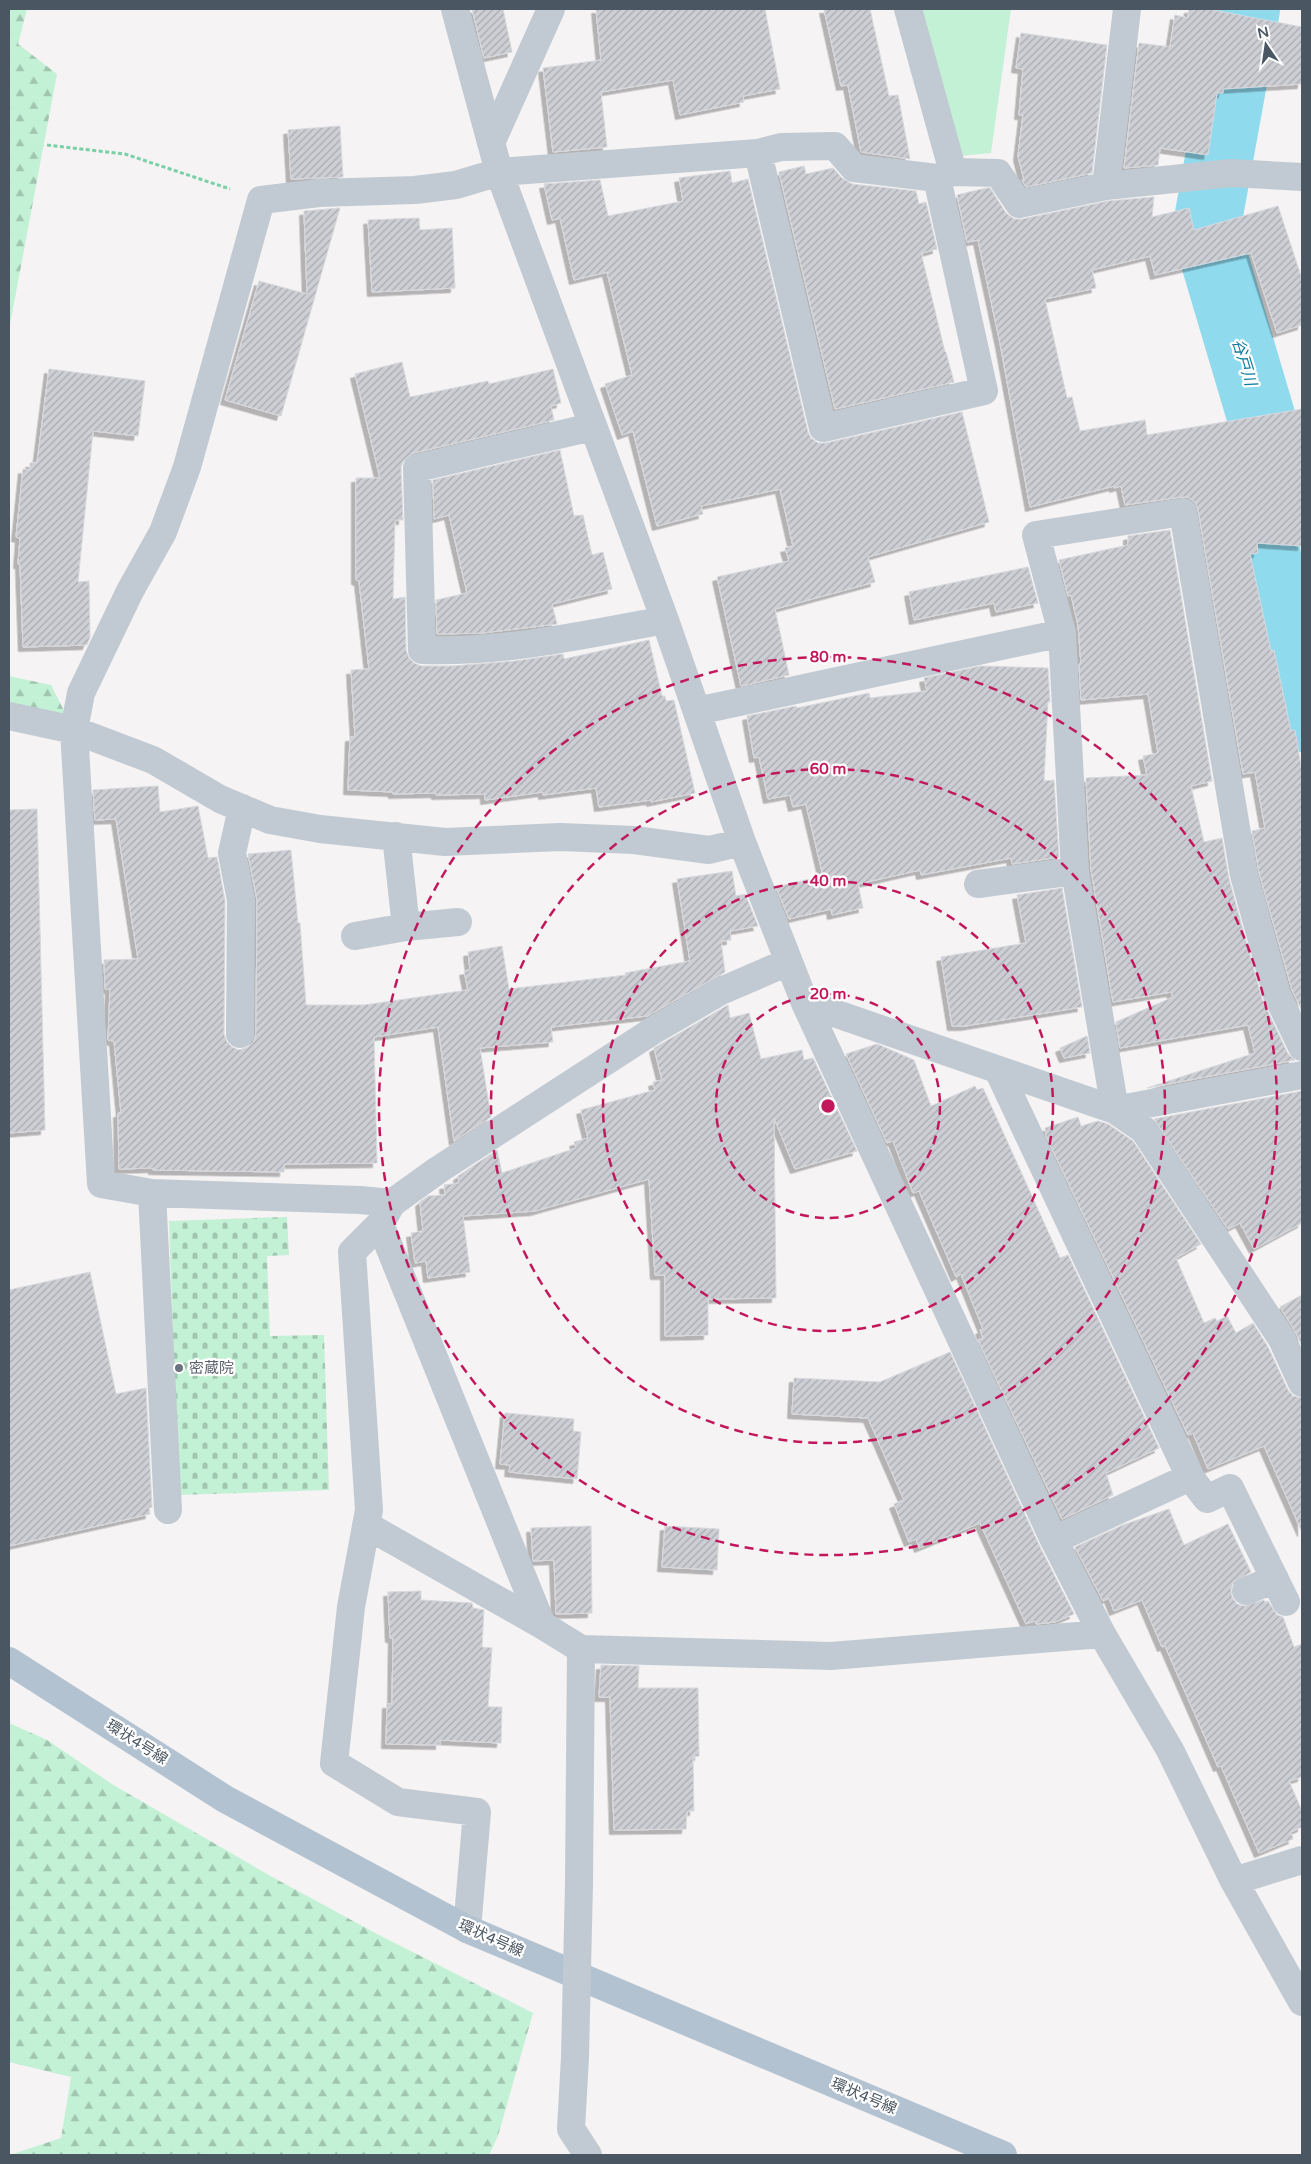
<svg xmlns="http://www.w3.org/2000/svg" width="1311" height="2164" font-family="'Varela Round','Noto Sans JP',sans-serif">
	<style>
		.forest { fill: url(#forest-firs) }
		.cemetery { fill: url(#cemetery-stones) }
		.park { fill: #c3f1d5 }
		.lines { fill: none; stroke-linecap: round; stroke-linejoin: round }
		.river { stroke: #90daee; stroke-width: 68 }
		.building { fill: url(#building-hatch); stroke: #d7d9de; filter: url(#shadow) }
		.path { stroke: #7ad0a6; stroke-width: 3; stroke-dasharray: 4 2.5; stroke-linecap: butt }
		.minor { stroke: #c1cad2; stroke-width: 28 }
		.major { stroke: #b3c2d1; stroke-width: 28 }
		.minor-bridge { stroke: #c1cad2; stroke-width: 28 }
		.ring { fill: none; stroke: #c2185b; stroke-width: 2.5; stroke-dasharray: 9 6 }
		.worship-dot { fill: #6b7280; stroke: #fff; stroke-width: 2 }
		.labels { text-anchor: middle; stroke-width: 4.5; stroke-linejoin: round; paint-order: stroke }
		.worship-label { font-size: 15px; fill: #5b616d; stroke: #fff; text-anchor: start }
		.street-label { font-size: 15px; fill: #4a5661; stroke: #fff }
		.water-label { font-size: 16px; font-style: italic; fill: #0c7c9b; stroke: #fff }
		.centre { fill: #c2185b; stroke: #fff; stroke-width: 2.5 }
		.ring-label { font-size: 15px; text-anchor: middle; font-weight: bold; fill: #c2185b; stroke: #fff; stroke-width: 4.5; stroke-linejoin: round; paint-order: stroke }
	</style>
	<defs>
		<pattern id="forest-firs" width="22" height="20" patternUnits="userSpaceOnUse" patternTransform="scale(1.25)"><rect width="22" height="20" fill="#c3f1d5"/><path d="M5 1l3.5 6h-7zM16 11l3.5 6h-7z" fill="#a0c6b0"/></pattern>
		<pattern id="cemetery-stones" width="16" height="16" patternUnits="userSpaceOnUse" patternTransform="scale(1.25)"><rect width="16" height="16" fill="#c3f1d5"/><path d="M2 7V4a2 2 0 0 1 4 0v3zM10 15v-3a2 2 0 0 1 4 0v3z" fill="#a0c6b0"/></pattern>
		<pattern id="building-hatch" width="6" height="6" patternUnits="userSpaceOnUse" patternTransform="scale(1.25)"><rect width="6" height="6" fill="#cdcfd5"/><path d="M-1 1l2-2M0 6l6-6M5 7l2-2" fill="none" stroke="#a8abb0"/></pattern>
		<filter id="shadow"><feDropShadow dx="-4.5" dy="4.5" stdDeviation="0" flood-color="#0004"/></filter>
	</defs>
	<rect width="100%" height="100%" fill="#f5f3f3"/>
	<!-- forest -->
	<path class="forest" d="M9,9H27L18,44L57,74L9,330Z
		M9,676L51,685L74,730L9,716Z
		M9,1723L47,1740L115,1786L274,1878L377,1934L533,2013L498,2136L489,2155H10L61,2138L71,2077L9,2062Z"/>
	<!-- cemetery -->
	<path class="cemetery" d="M287,1217L289,1255L267,1256L270,1336L324,1335L329,1490L178,1495L169,1221Z"/>
	<!-- park -->
	<path class="park" d="M920,9H1011L991,153L960,156Z"/>
	<g class="lines">
		<!-- river -->
		<path class="river" d="M1246,9L1206,231L1263,423L1266,550L1278,627L1302,718"/>
	</g>
	<!-- building -->
	<path class="building" d="M472,9H503L512,52L484,58Z
		M596,9H765L780,89L743,96L744,102L680,115L673,80L601,92L607,147L553,152L543,68L601,60Z
		M824,9H870L889,96L898,95L910,159L861,152L848,85L841,86Z
		M1189,9H1208L1302,27V84L1223,89V93H1217L1208,155L1160,148L1158,165L1124,168L1139,43L1170,47L1175,15L1188,18Z
		M1021,33L1107,45L1092,173L1026,187L1022,180H1024L1018,156L1023,115H1019L1023,69L1016,68Z
		M340,126L343,177L291,179L288,130Z
		M804,166L806,174L833,168L842,178L852,184L916,191L919,204L926,202L937,249L922,253V257L945,352H946L954,382L835,409L779,172Z
		M730,171L732,183L748,179L808,432L811,438L818,443H826L962,412L989,522L868,557L875,582L775,609L789,675L741,686L717,577L789,561L785,548L793,546L780,489L701,506L703,514L657,526L633,431L622,435L605,384L632,375L607,272L574,280L560,218L552,220L544,184L600,180L608,216L683,201L679,178Z
		M986,188H990L1006,213L1014,219H1022L1108,201L1154,197L1152,217L1189,208L1194,230L1278,206L1302,279V325L1277,333L1251,253L1155,275L1150,256L1092,270L1096,288L1045,299L1067,398L1072,397L1080,431L1145,420L1147,435L1302,409V546L1257,543L1258,553L1250,554L1271,651L1274,650L1291,731L1295,730L1302,772V1011L1292,990L1259,872L1252,831L1265,828L1255,772L1243,774L1198,509L1195,502L1188,497H1181L1125,505L1121,486L1114,488V486L1030,507L1000,343L978,240L967,242L957,195Z
		M340,208L281,416L225,400L259,281L307,294L304,211Z
		M419,218L420,230L452,228L455,288L372,292L368,220Z
		M402,362L410,397L488,381L489,384L553,369L561,403L551,406L554,420L413,453L403,461L401,468L403,520H395L393,599L405,597L406,650L409,658L414,663L421,666H452L515,661L563,654L564,659L649,640L662,696H665L666,701L674,700L695,793L651,802V800L599,807L596,788L543,795V792L485,800V794L436,795V793L393,794V792L348,790L350,737H355L351,670L369,669L359,581L356,580V478H380L355,374Z
		M49,369L145,381L138,436L93,431L78,582L89,581L90,637L87,645L23,647L20,564H18L20,538L16,537L23,469L30,470V463H37Z
		M560,450L574,516L583,515L592,555L603,552L612,589L552,604L557,624L482,633L437,634L436,600L467,593L449,515L434,519L433,480Z
		M1170,530L1212,781L1191,786L1204,842L1222,838L1229,879L1262,999L1288,1054L1295,1060L1147,1088L1255,1053L1248,1025L1120,1048L1116,1022L1173,997L1171,992L1113,1002L1091,869L1086,778L1147,775L1143,756L1158,753L1148,694L1081,700L1079,664H1081L1078,625L1071,595L1068,596L1059,560L1128,545V536Z
		M1028,567L1038,603L996,612L994,603L914,620L909,592Z
		M980,666L1048,668L1050,702H1048L1044,781L1054,780L1059,857L1012,864L1011,858L921,875L920,870L858,884L863,908L832,915L831,909L789,919L776,887L823,876L806,804L793,807L790,795L768,799L759,757L754,758L747,716L796,706L797,708L869,693L870,698L927,691L924,678Z
		M158,786L160,812L198,806L208,858L217,857L225,901L224,1034L227,1042L232,1047L239,1050L248,1047L254,1041L256,1034L257,900L248,854L291,850L298,923H300L306,1005H364L468,990L464,971L470,970L468,952L502,946L509,989L626,975L625,973L690,961L677,879L732,871L736,896L745,894L758,926L730,931L731,940L721,941L725,972L647,1016L551,1027L553,1042L480,1048L491,1117L454,1141L438,1027L374,1037L377,1163L284,1164V1172L153,1170V1168L119,1169L118,1113H121L114,1041L108,1040L110,989H105L104,960L138,959L116,819L95,820L93,790Z
		M37,809L45,1130L9,1133V810Z
		M1062,888L1082,1007L965,1026H952L941,957L1026,943L1017,895Z
		M728,1005L730,1018L749,1013L761,1059L802,1050L804,1060L813,1058L857,1151L795,1169L774,1118L776,1298L708,1299V1335L665,1336V1275H655L649,1179L535,1211L463,1216L470,1272L428,1278L426,1261L415,1263L411,1233L423,1231L420,1202L428,1196L445,1195L444,1185L459,1183L458,1176L497,1150L502,1173L576,1148L574,1142L588,1138L581,1110L655,1090L653,1082L662,1080L654,1048Z
		M1087,1036L1090,1053L1064,1058L1060,1048Z
		M877,1044L914,1060L931,1106L975,1086L977,1090L983,1088L1060,1258L1068,1255L1159,1448L1106,1473L1113,1495L1062,1519L978,1340L983,1338L980,1330L983,1329L961,1274L956,1277L919,1191L913,1193L893,1141L887,1143L846,1054Z
		M1302,1091V1223L1254,1249L1240,1223L1228,1229L1154,1119Z
		M1078,1117L1081,1126L1098,1121L1108,1124L1133,1141L1201,1244L1176,1258L1204,1323L1215,1318L1217,1321L1227,1316L1236,1333L1253,1323L1268,1347L1288,1390L1293,1396L1302,1398V1532L1264,1446L1208,1469L1193,1433L1188,1435L1046,1136L1045,1128Z
		M90,1272L116,1394L146,1388L152,1507L149,1508L150,1514L9,1546V1290Z
		M1302,1295V1346L1295,1331L1280,1307Z
		M950,1352L1040,1547L1074,1614L1055,1622L1036,1624L1035,1621L1026,1624L980,1523L919,1548L916,1539L909,1542L894,1504L904,1500L868,1418L792,1414L794,1378L880,1382Z
		M505,1413L574,1419L573,1431L581,1432L577,1479L509,1472L510,1465L500,1464Z
		M1169,1509L1184,1545L1228,1524L1251,1572L1233,1582L1231,1589L1232,1597L1237,1604L1244,1606L1264,1600L1265,1602L1268,1601L1277,1615L1283,1617L1294,1647L1302,1644V1777L1289,1781L1302,1811V1827L1291,1832L1293,1839L1259,1853L1221,1766L1218,1767L1165,1646L1162,1647L1142,1600L1114,1611L1109,1598L1103,1601L1075,1547L1123,1525Z
		M591,1526L592,1613L556,1614L554,1560L533,1561L531,1528Z
		M665,1526L719,1529L717,1570L662,1567Z
		M421,1591V1600L472,1603L473,1608L484,1610L482,1647L492,1648L488,1707H502L501,1743L440,1740V1745L386,1744L387,1704H392L393,1638H390L388,1592Z
		M601,1665L639,1666L638,1688H698L699,1756L693,1757L694,1811H687L686,1829L614,1830L610,1697H599Z"/>
	<g class="lines">
		<!-- path -->
		<path class="path" d="M47,145L125,154L230,189"/>
		<!-- minor -->
		<path class="minor" d="M455,9L499,172L665,620L742,842L805,1003L1054,1540L1102,1634L1170,1750L1234,1881L1302,2002
			M908,9L953,172
			M491,143L551,9
			M758,153L823,428L984,391L937,178
			M1106,186L1127,9
			M592,427L417,468L422,650C503,653 585,635 665,620
			M697,711L1062,633
			M9,716L74,730L153,760L220,799L270,820L320,829L445,842L560,837L634,840L709,850L742,842
			M396,836L406,927
			M978,884L1075,871
			M355,936L406,927L458,922
			M805,1003L1115,1110L1302,1075
			M240,1034L241,900L232,853L242,808
			M1302,1047L1277,995L1244,875L1183,512L1036,535L1062,633L1075,871L1115,1110L1144,1130L1282,1339L1302,1383
			M998,1070L1190,1477L1054,1540
			M152,1193L168,1510
			M392,1203L360,1200L152,1193L101,1184L74,730L81,693L130,591L163,532L187,467L261,200L319,193L415,190L456,185L499,172L758,153L781,147L835,146L854,168L937,178L953,172L998,173L1019,204L1106,186L1231,173L1302,177
			M380,1224L542,1625L581,1649L831,1656L1102,1634
			M1190,1477L1207,1499L1230,1488L1286,1602
			M366,1525L542,1625
			M1246,1591L1275,1579
			M1234,1881L1302,1860
			M579,1883L581,1649
			M467,1929L477,1812L398,1802L334,1763L351,1607L369,1510L352,1252L380,1224L392,1203L438,1170L654,1030L721,991L788,962
			M575,2057L571,2129L588,2155"/>
		<!-- major -->
		<path class="major" d="M9,1661L225,1799L467,1929L1003,2155"/>
		<!-- minor-bridge -->
		<path class="minor-bridge" d="M575,2057L579,1883"/>
	</g>
	<!-- distance rings -->
	<g class="ring">
		<circle cx="828" cy="1106" r="112"/>
		<circle cx="828" cy="1106" r="225"/>
		<circle cx="828" cy="1106" r="337"/>
		<circle cx="828" cy="1106" r="449"/>
	</g>
	<!-- markers -->
	<circle class="worship-dot" cx="179" cy="1368" r="5"/>
	<g class="labels">
		<!-- worship labels -->
		<g class="worship-label">
			<text x="189" y="1373">密蔵院</text>
		</g>
		<!-- street labels -->
		<g class="street-label">
			<text transform="translate(137 1742) rotate(32)" y="5">環状4号線</text>
			<text transform="translate(491 1938) rotate(24)" y="5">環状4号線</text>
			<text transform="translate(864 2096) rotate(23)" y="5">環状4号線</text>
		</g>
		<!-- water labels -->
		<g class="water-label">
			<text transform="translate(1245 362) rotate(73)" y="6">谷戸川</text>
		</g>
	</g>
	<circle cx="828" cy="1106" r="8" class="centre"/>
	<g class="ring-label">
		<text x="828" y="662">80 m</text>
		<text x="828" y="774">60 m</text>
		<text x="828" y="886">40 m</text>
		<text x="828" y="999">20 m</text>
	</g>
	<!-- border -->
	<rect width="1311" height="2164" fill="none" stroke="#4a5661" stroke-width="20"/>
	<!-- north arrow -->
	<g transform="translate(1266 45) rotate(347)" stroke="#ffffff" stroke-width="4" paint-order="stroke">
	<path d="M0-4L9 19L0 12L-9 19Z" fill="#4a5661"/>
	<text y="-8" font-size="14" font-weight="bold" text-anchor="middle" fill="#4a5661">N</text>
	</g>
</svg>
